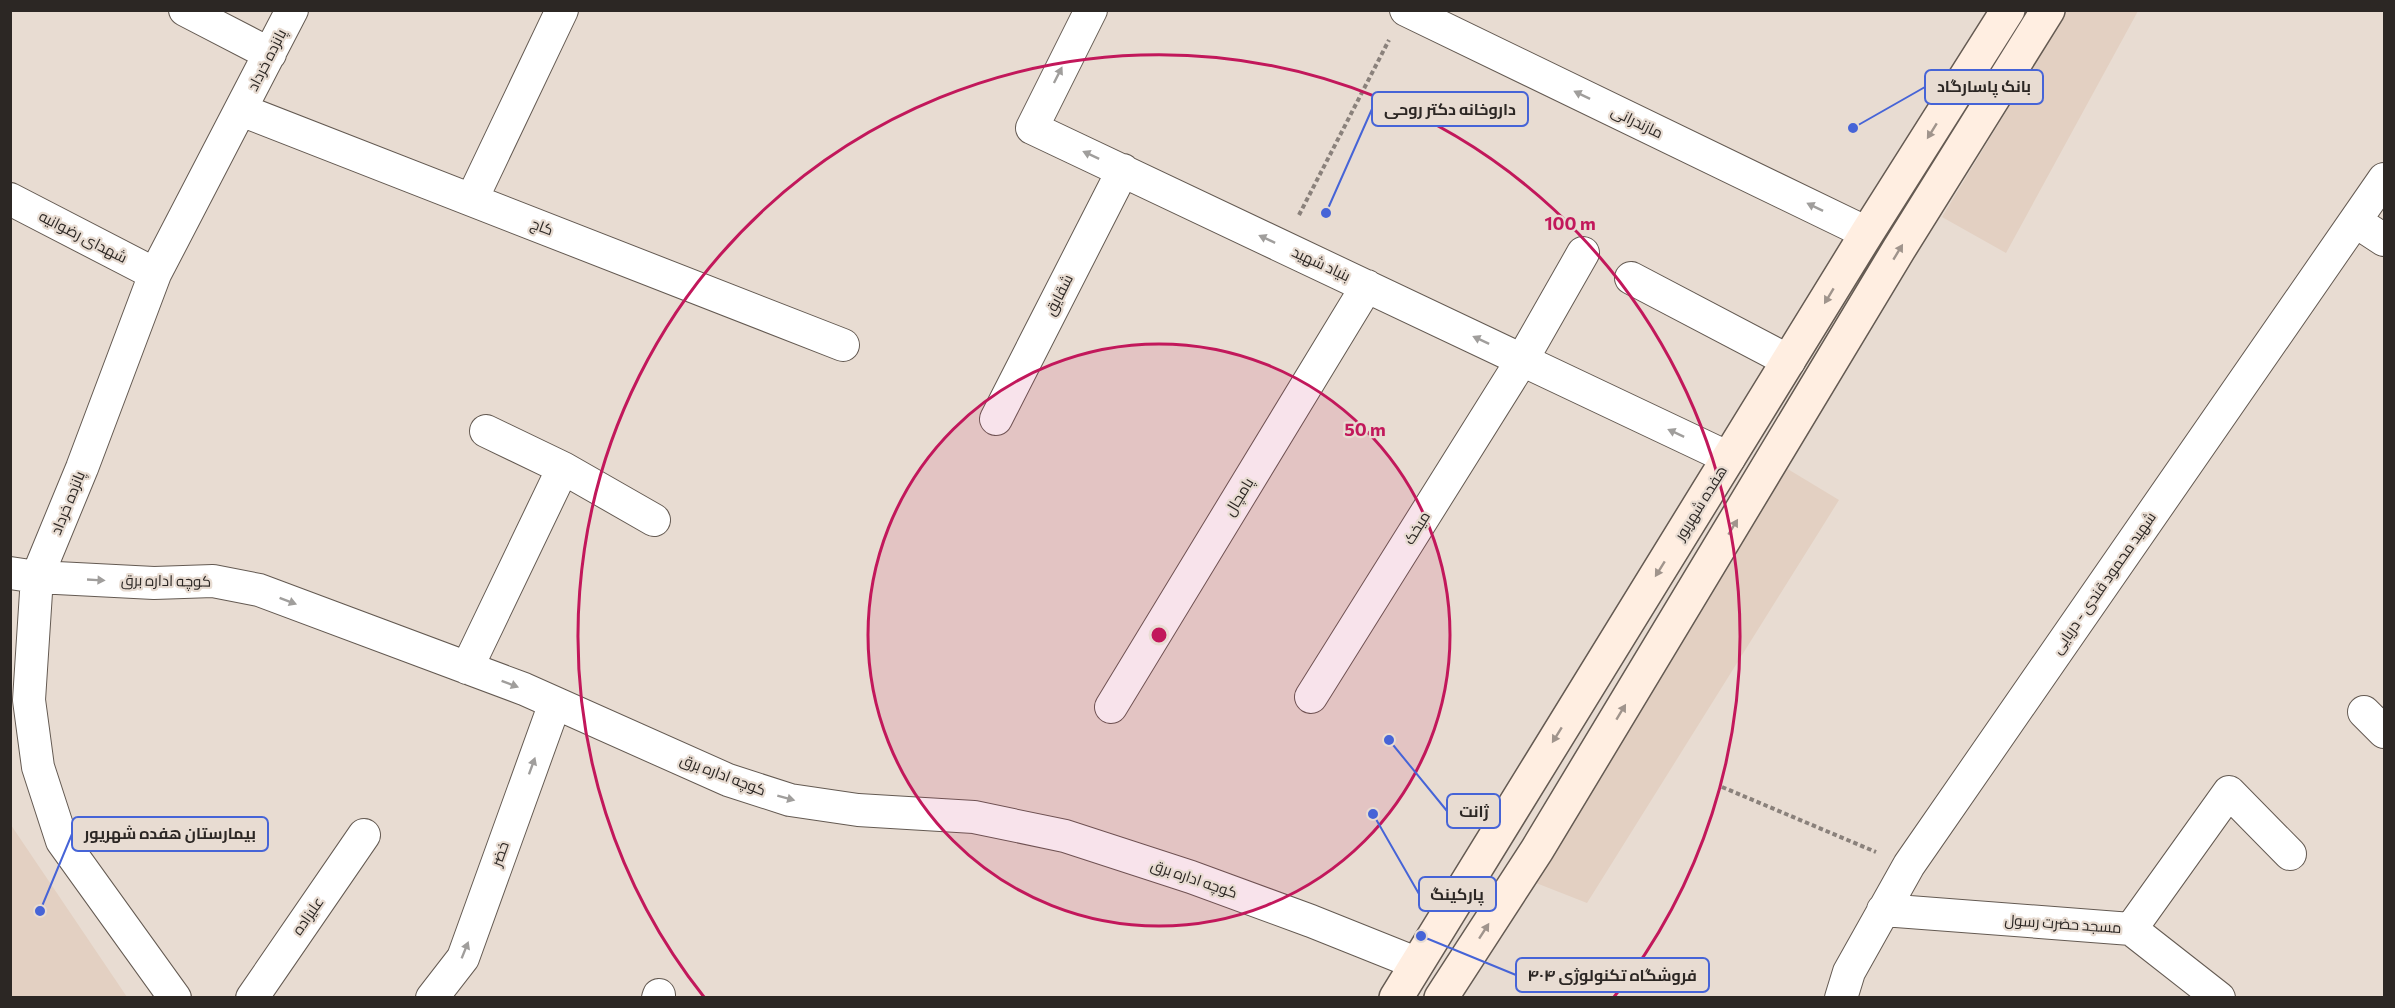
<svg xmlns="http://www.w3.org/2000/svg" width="2395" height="1008" font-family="Commissioner,Cairo,sans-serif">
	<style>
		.built { fill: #e3d0c2 }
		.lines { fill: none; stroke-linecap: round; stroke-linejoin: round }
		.minor-casing { stroke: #645a52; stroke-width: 34 }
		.secondary-casing { stroke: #645a52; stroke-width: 36 }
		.path { stroke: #8a817b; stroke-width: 4; stroke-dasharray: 4.5 3; stroke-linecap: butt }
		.minor { stroke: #fff; stroke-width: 32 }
		.secondary { stroke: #ffeee1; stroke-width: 33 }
		.oneway { fill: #a09e9c }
		.oneway2 { fill: #a0948c }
		.ring { fill: none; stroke: #c2185b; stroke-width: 3 }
		.labels { text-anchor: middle; stroke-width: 4.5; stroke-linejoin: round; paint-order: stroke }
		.street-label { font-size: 15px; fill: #2c2724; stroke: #e8dcd2 }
		.centre { fill: #c2185b; stroke: #e8dcd2; stroke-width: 3 }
		.ring-label { font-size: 18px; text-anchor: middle; font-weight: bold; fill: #c2185b; stroke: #e8dcd2; stroke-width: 4.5; stroke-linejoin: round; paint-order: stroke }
		.leader { fill: none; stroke: #4664d7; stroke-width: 2 }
		.callout-dot { fill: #4664d7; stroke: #e8dcd2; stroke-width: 2 }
		.callout { fill: #e8dcd2; stroke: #4664d7; stroke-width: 2 }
		.callout-label { font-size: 16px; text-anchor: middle; font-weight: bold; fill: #2c2724 }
	</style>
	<rect width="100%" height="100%" fill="#e8dcd2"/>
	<!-- built -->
	<path class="built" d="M2067,11H2138L2006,253L1942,217Z
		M1786,468L1839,500L1587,903L1531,881Z
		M10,825H11L127,997H11Z"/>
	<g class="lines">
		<!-- minor casing -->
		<g class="minor-casing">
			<path id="minor" d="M185,10L270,54
				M1091,10L1032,128L1729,458
				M1406,10L1867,233
				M241,110L843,345
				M10,199L155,274
				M472,199L562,10
				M2355,221L2384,240
				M1631,278L1789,361
				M996,419L1123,170
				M486,431L563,468L654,520
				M10,573L37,577L154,583L213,581L259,590L524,689L728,780L790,800L858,810L974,817L1065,836L1191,877L1311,921L1416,963
				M467,668L563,468
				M1311,697L1522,360L1583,253
				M1111,707L1367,286
				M2364,712L2384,732
				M1883,910L2131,929L2219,998
				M2131,929L2229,792L2290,854
				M175,998L62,841L38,767L29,700L37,577L82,468L155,274L292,10
				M252,998L364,835
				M432,998L463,958L555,703
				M658,998L659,995
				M1841,998L1849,972L1909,865L2384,179"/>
		</g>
		<!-- secondary casing -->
		<g class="secondary-casing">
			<path id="secondary" d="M1396,998L1867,233L2008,10
				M1441,998L1537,850L1899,249L2048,10"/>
		</g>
		<!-- path -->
		<path class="path" d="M1299,215L1389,40
			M1722,787L1876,852"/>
		<!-- minor -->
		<use href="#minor" class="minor"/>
		<!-- secondary -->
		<use href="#secondary" class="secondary"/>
	</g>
	<!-- one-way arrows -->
	<defs><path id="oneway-solid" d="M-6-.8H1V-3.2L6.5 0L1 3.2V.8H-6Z" transform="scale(1.5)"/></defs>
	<g class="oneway">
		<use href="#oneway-solid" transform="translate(1058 75) rotate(-63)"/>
		<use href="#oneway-solid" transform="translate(1582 95) rotate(-154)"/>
		<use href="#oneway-solid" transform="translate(1091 155) rotate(-155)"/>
		<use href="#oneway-solid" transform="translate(1815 207) rotate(-154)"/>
		<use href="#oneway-solid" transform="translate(1267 239) rotate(-155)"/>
		<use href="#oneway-solid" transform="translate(1481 340) rotate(-155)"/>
		<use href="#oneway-solid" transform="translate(1676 433) rotate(-155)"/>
		<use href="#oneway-solid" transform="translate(96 580) rotate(3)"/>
		<use href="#oneway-solid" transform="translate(288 601) rotate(21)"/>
		<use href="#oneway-solid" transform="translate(510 684) rotate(21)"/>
		<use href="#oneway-solid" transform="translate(532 766) rotate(-70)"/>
		<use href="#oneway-solid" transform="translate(786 798) rotate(15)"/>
		<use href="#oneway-solid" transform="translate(465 950) rotate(-68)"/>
	</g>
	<g class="oneway2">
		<use href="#oneway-solid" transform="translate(1932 131) rotate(122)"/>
		<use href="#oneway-solid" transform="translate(1898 252) rotate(-59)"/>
		<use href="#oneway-solid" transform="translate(1829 296) rotate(121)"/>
		<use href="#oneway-solid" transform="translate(1733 527) rotate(-59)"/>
		<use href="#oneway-solid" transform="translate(1660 569) rotate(122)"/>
		<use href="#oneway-solid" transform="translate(1621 712) rotate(-59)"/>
		<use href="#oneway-solid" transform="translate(1557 735) rotate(122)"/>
		<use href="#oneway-solid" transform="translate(1484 931) rotate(-57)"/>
	</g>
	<!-- distance rings -->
	<circle cx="1159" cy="635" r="291" fill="#c2185b" fill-opacity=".12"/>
	<g class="ring">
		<circle cx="1159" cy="635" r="291"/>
		<path d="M704 997A581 581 0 1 1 1614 997"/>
	</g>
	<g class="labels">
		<!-- street labels -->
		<g class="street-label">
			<text transform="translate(267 60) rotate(-63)" y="5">پانزده خرداد</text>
			<text transform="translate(1637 122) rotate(26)" y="5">مازندرانی</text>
			<text transform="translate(542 227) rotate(21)" y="5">کاج</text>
			<text transform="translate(83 237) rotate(27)" y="5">شهدای رضوانیه</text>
			<text transform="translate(1321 264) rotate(25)" y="5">بنیاد شهید</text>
			<text transform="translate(1059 295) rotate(-63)" y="5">شقایق</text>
			<text transform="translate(1239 497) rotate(-59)" y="5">پامچال</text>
			<text transform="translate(68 503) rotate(-68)" y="5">پانزده خرداد</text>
			<text transform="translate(1701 503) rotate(-58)" y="5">هفده شهریور</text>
			<text transform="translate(1417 528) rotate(-58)" y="5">میخک</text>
			<text transform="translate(166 581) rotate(1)" y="5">کوچه اداره برق</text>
			<text transform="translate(2104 583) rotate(-55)" y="5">شهید محمود قندی - دریایی</text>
			<text transform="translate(723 775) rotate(21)" y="5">کوچه اداره برق</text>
			<text transform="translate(500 854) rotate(-70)" y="5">خضر</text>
			<text transform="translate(1194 879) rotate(19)" y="5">کوچه اداره برق</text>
			<text transform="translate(308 916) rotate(-55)" y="5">علیزاده</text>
			<text transform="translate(2063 924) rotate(4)" y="5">مسجد حضرت رسول</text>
		</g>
	</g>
	<circle cx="1159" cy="635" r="9" class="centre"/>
	<g class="ring-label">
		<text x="1570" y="230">100 m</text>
		<text x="1365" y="436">50 m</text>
	</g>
	<!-- callouts -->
	<path class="leader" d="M1853 128L1925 87M1326 213L1372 109M1389 740L1447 811M40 911L72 834M1373 814L1419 894M1421 936L1516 975"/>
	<g class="callout-dot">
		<circle cx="1853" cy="128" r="6"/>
		<circle cx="1326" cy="213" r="6"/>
		<circle cx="1389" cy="740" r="6"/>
		<circle cx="40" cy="911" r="6"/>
		<circle cx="1373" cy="814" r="6"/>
		<circle cx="1421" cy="936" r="6"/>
	</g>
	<g class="callout">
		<rect x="1925" y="70" width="118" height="34" rx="6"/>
		<rect x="1372" y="92" width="156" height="34" rx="6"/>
		<rect x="1447" y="794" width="53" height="34" rx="6"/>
		<rect x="72" y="817" width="196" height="34" rx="6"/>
		<rect x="1419" y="877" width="77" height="34" rx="6"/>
		<rect x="1516" y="958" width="193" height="34" rx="6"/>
	</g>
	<g class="callout-label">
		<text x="1984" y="92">بانک پاسارگاد</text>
		<text x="1450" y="115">داروخانه دکتر روحی</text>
		<text x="1474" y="817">ژانت</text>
		<text x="170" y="839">بیمارستان هفده شهریور</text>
		<text x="1457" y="900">پارکینگ</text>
		<text x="1612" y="981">فروشگاه تکنولوژی ۴۰۴</text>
	</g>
	<!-- border -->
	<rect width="2395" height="1008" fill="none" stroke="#2c2724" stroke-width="24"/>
</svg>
